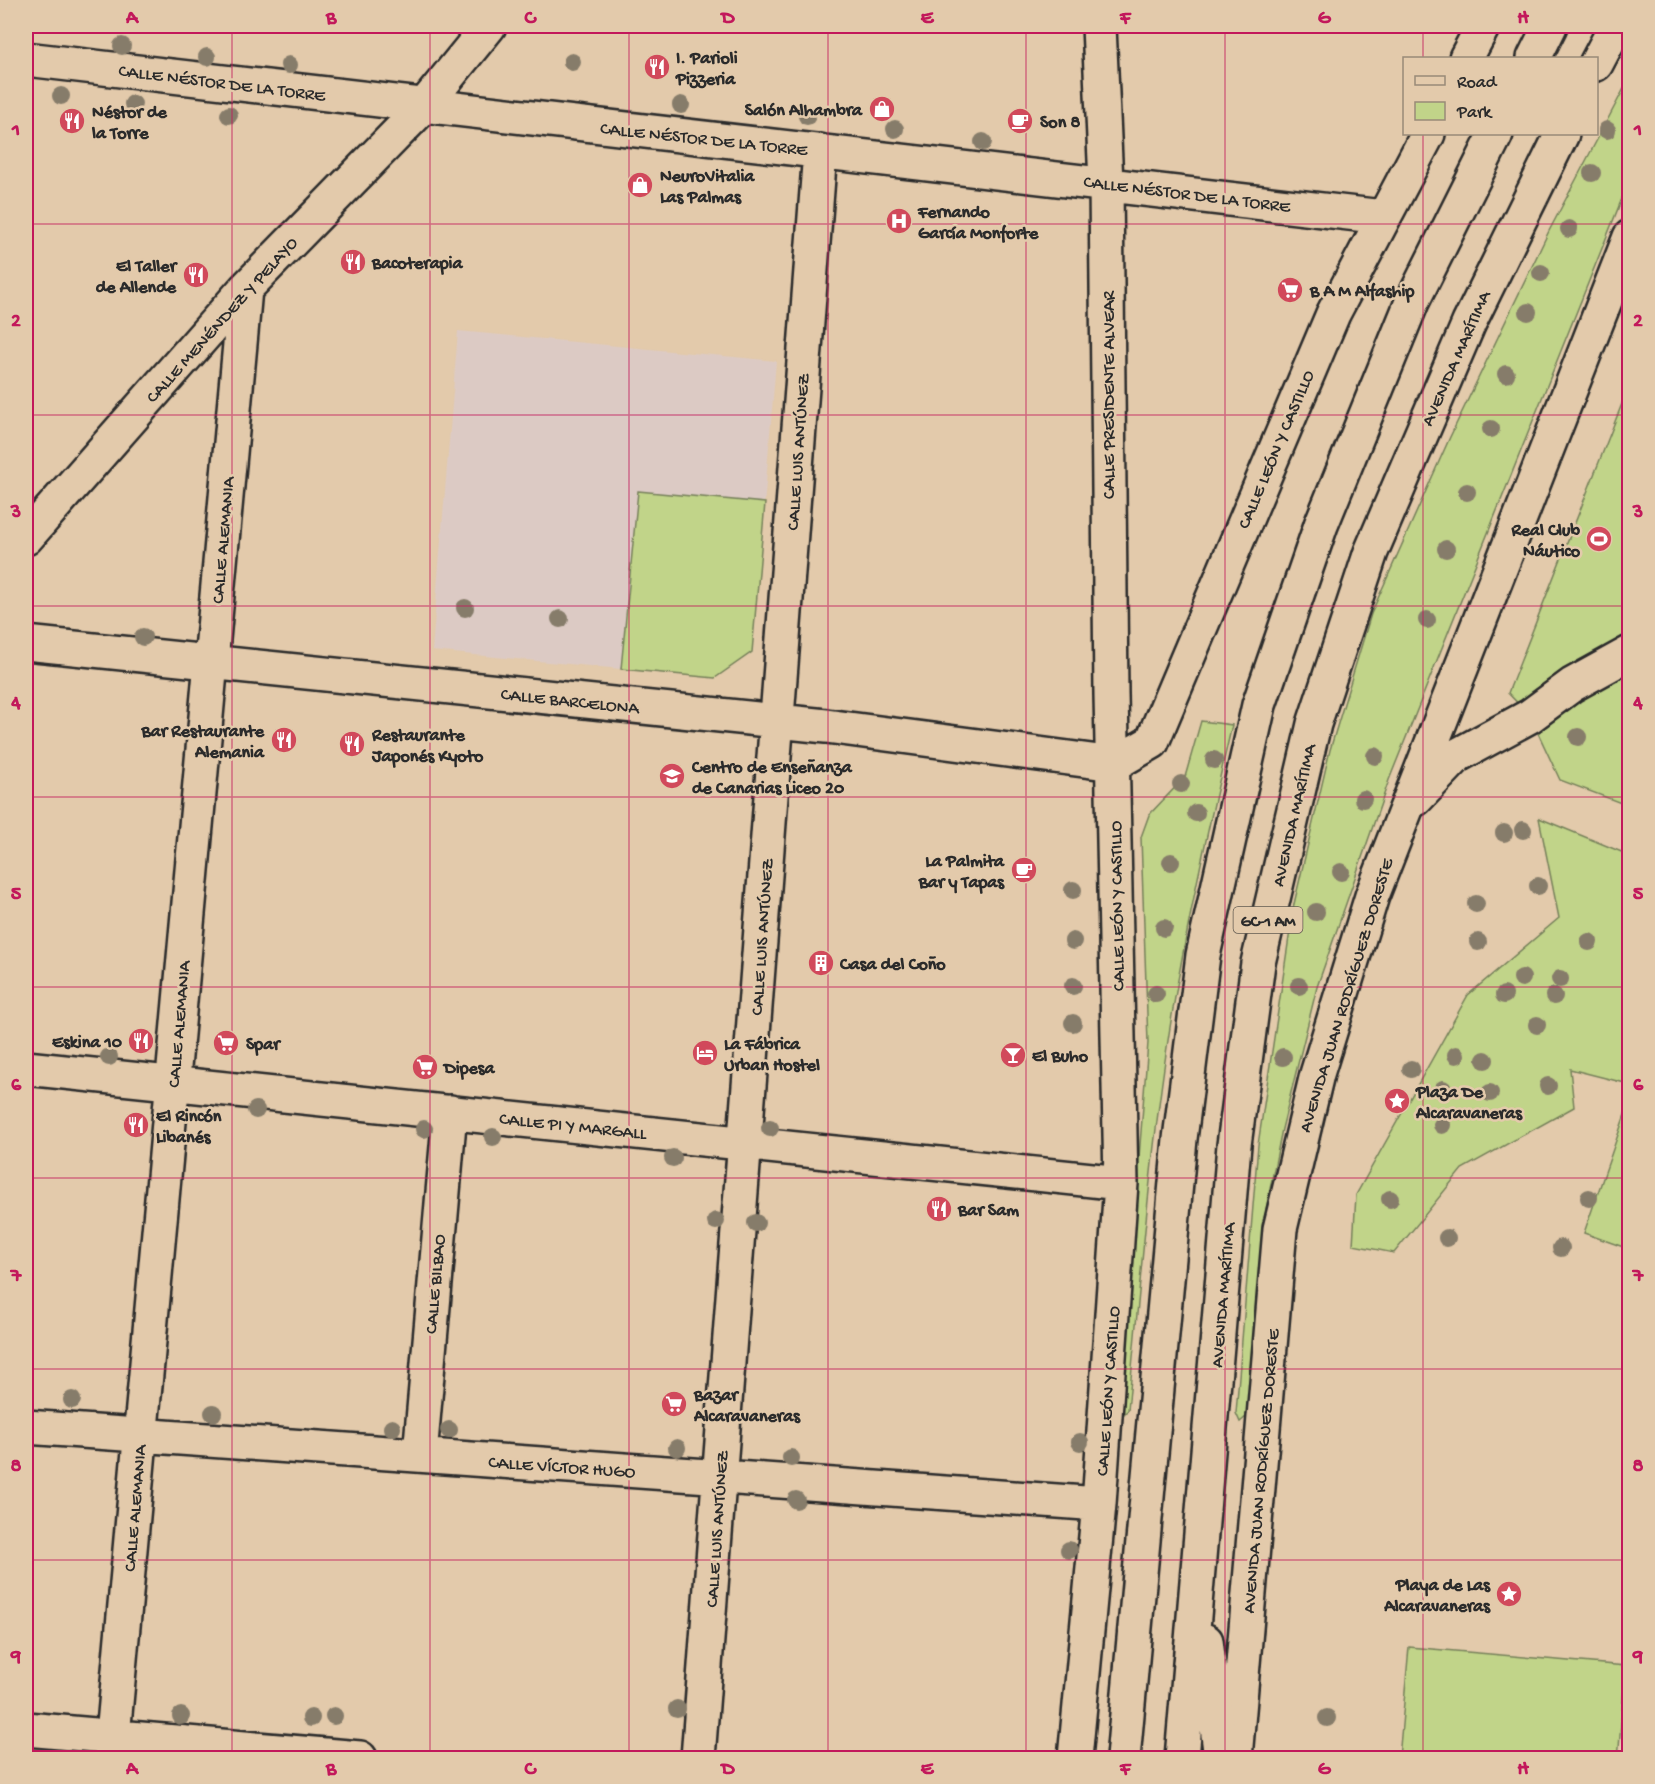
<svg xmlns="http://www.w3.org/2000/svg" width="1655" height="1784" font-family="'Gochi Hand',sans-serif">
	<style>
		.built { fill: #dccac4 }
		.green { fill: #c1d489; stroke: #76805a; stroke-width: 1.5 }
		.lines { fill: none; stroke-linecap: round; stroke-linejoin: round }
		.minor-casing { stroke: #2b2b2b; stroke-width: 38 }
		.highway-casing { stroke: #2b2b2b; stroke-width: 38 }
		.minor { stroke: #e3caab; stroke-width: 33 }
		.highway { stroke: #e3caab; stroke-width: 33 }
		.tree { fill: #867c6a }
		.grid { fill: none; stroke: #c2185b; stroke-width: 1.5; stroke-opacity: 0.55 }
		.labels { text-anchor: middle; stroke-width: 5; stroke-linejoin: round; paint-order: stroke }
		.shield { fill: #e3caab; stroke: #625b51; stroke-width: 1.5 }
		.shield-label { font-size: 16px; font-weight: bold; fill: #2b2b2b }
		.poi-label { font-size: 18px; font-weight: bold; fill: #2b2b2b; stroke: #e3caab; text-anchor: start }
		.street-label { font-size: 18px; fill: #2b2b2b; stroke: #e3caab }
		.neatline { fill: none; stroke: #c2185b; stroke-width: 2 }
		.grid-label { font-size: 20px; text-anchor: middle; font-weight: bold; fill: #c2185b }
	</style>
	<rect width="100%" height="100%" fill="#e3caab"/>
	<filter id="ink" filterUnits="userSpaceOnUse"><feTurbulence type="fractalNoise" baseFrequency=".0167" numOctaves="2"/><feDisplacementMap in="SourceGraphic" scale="12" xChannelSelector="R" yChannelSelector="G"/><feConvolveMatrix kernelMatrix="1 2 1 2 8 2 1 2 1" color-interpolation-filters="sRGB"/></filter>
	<g filter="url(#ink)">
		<!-- built -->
		<path class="built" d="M458,331L776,361L752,652L715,678L432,651Z"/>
		<!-- green -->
		<path class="green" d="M1629,79V181L1389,780L1317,987L1282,1129L1266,1209L1247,1416L1240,1422L1236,1413L1258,1145L1294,904L1330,750L1371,614L1450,437L1549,231Z
			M1629,386V806L1560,780L1530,716L1508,693Z
			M638,491L765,503L752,652L715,678L621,669Z
			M1201,721L1232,725C1210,819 1189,913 1173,1009C1151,1141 1141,1276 1128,1410L1122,1416L1119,1410L1148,1043L1141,837L1149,815L1185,777Z
			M1539,818L1629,855V1084L1570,1069L1574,1107L1462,1169L1394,1253L1353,1245L1356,1195L1468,995L1559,918Z
			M1629,1103L1630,1249H1629L1584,1233Z
			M1409,1647L1626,1666L1618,1758H1399Z"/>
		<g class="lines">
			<!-- minor casing -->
			<g class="minor-casing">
				<path id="minor" d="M1466,58L1483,26
					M26,59L1383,217
					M26,538L245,289L424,106L489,26
					M26,643L826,726L1114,764
					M1114,764L1152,742L1333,314L1428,134
					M1416,799L1458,755L1530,716L1572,685L1630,653
					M26,1068L1121,1183
					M26,1427L1099,1504
					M420,1455L450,1112
					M26,1729L360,1758
					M111,1758L245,289
					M698,1758L820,151
					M1075,1758L1099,1504L1121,1183L1111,694L1106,183L1099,26
					M1235,1758L1280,1229L1317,1074L1372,896L1630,237"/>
			</g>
			<!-- highway casing -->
			<g class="highway-casing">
				<path id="highway" d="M1534,58L1550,26
					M1596,64L1616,26
					M1206,1641L1221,1758
					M1123,1758L1180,1139L1203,955L1259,705L1321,525L1412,302L1496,134
					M1182,1758L1234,1145L1258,963L1314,724L1371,552L1469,323L1562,134"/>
			</g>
			<!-- minor -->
			<use href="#minor" class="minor"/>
			<!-- highway -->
			<use href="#highway" class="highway"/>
		</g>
		<!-- trees -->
		<g class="tree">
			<circle cx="122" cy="46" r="9"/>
			<circle cx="207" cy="57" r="9"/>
			<circle cx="572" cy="62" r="9"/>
			<circle cx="289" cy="65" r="9"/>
			<circle cx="61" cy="96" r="9"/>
			<circle cx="133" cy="104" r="9"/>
			<circle cx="681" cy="105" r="9"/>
			<circle cx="229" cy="115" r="9"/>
			<circle cx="807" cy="116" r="9"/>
			<circle cx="895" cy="129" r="9"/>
			<circle cx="1607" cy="130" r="9"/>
			<circle cx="983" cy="142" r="9"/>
			<circle cx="1592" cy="173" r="9"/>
			<circle cx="1569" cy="229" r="9"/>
			<circle cx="1541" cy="273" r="9"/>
			<circle cx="1528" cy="312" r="9"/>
			<circle cx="1506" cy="374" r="9"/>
			<circle cx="1491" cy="429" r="9"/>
			<circle cx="1467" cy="492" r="9"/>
			<circle cx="1446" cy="549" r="9"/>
			<circle cx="465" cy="608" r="9"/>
			<circle cx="560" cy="619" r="9"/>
			<circle cx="1427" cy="620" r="9"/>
			<circle cx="143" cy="637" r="9"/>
			<circle cx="1578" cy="737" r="9"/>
			<circle cx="1375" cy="756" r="9"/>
			<circle cx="1214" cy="760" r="9"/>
			<circle cx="1181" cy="784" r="9"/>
			<circle cx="1363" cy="799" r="9"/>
			<circle cx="1196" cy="813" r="9"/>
			<circle cx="1523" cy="830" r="9"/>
			<circle cx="1504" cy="833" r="9"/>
			<circle cx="1171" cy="862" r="9"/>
			<circle cx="1341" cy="872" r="9"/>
			<circle cx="1538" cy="886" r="9"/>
			<circle cx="1073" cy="890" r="9"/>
			<circle cx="1476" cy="904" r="9"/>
			<circle cx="1316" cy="912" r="9"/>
			<circle cx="1164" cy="928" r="9"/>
			<circle cx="1073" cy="941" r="9"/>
			<circle cx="1478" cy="942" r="9"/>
			<circle cx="1589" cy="942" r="9"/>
			<circle cx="1522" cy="978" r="9"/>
			<circle cx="1560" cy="979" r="9"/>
			<circle cx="1073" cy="986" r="9"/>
			<circle cx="1299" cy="986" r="9"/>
			<circle cx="1156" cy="994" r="9"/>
			<circle cx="1504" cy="995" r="9"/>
			<circle cx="1554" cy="996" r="9"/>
			<circle cx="1073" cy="1023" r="9"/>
			<circle cx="1537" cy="1025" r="9"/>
			<circle cx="1456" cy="1055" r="9"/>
			<circle cx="109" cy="1057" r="9"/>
			<circle cx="1283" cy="1057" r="9"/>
			<circle cx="1485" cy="1060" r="9"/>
			<circle cx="1411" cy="1069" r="9"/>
			<circle cx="1548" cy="1086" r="9"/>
			<circle cx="1443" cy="1089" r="9"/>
			<circle cx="1490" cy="1093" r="9"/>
			<circle cx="256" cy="1110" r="9"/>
			<circle cx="1442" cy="1125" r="9"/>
			<circle cx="770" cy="1128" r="9"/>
			<circle cx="424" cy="1129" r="9"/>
			<circle cx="493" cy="1137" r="9"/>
			<circle cx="673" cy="1158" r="9"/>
			<circle cx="1589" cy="1198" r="9"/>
			<circle cx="1390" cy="1199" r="9"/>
			<circle cx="716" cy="1221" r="9"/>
			<circle cx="756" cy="1223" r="9"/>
			<circle cx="1447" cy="1238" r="9"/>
			<circle cx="1561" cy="1248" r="9"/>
			<circle cx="72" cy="1400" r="9"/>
			<circle cx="213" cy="1413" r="9"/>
			<circle cx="392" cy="1428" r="9"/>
			<circle cx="449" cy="1430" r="9"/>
			<circle cx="1080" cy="1442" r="9"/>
			<circle cx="677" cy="1448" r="9"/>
			<circle cx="791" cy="1458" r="9"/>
			<circle cx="796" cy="1500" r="9"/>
			<circle cx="1069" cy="1550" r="9"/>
			<circle cx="677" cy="1709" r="9"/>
			<circle cx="181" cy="1716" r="9"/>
			<circle cx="334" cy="1716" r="9"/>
			<circle cx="311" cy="1718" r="9"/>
			<circle cx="1327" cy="1718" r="9"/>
		</g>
	</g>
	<!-- grid -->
	<path class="grid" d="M232,26V1758M430,26V1758M629,26V1758M828,26V1758M1026,26V1758M1225,26V1758M1423,26V58M1423,134V1758M26,224H1630M26,415H1630M26,606H1630M26,797H1630M26,987H1630M26,1178H1630M26,1369H1630M26,1560H1630"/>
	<!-- icons -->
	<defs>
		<g id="restaurant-disc" transform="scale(1.35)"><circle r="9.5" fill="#d1495b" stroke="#e3caab"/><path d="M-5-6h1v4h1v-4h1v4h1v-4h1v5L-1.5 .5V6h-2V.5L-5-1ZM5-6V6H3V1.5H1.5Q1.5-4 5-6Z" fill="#fff"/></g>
		<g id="shop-disc" transform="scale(1.35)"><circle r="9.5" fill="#d1495b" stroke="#e3caab"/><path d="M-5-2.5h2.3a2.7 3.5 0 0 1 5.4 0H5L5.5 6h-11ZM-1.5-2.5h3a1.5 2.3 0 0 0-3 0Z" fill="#fff"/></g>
		<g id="cafe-disc" transform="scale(1.35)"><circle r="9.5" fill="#d1495b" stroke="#e3caab"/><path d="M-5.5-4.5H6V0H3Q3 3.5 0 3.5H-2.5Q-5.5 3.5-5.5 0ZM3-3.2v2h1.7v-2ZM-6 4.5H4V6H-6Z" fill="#fff"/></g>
		<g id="hospital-disc" transform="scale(1.35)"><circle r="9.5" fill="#d1495b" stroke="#e3caab"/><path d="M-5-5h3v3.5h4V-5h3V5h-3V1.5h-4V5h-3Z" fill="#fff"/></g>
		<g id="supermarket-disc" transform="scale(1.35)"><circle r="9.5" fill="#d1495b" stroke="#e3caab"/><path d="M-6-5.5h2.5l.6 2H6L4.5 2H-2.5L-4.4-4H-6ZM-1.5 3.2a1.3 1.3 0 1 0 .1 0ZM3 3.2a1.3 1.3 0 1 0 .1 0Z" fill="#fff"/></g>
		<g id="stadium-disc" transform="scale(1.35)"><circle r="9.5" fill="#d1495b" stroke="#e3caab"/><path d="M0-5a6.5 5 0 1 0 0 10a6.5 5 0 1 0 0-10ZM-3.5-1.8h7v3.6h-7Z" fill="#fff"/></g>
		<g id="university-disc" transform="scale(1.35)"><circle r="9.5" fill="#d1495b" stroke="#e3caab"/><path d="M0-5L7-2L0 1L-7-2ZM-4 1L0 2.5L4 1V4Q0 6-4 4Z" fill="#fff"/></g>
		<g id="building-disc" transform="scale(1.35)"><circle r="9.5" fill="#d1495b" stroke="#e3caab"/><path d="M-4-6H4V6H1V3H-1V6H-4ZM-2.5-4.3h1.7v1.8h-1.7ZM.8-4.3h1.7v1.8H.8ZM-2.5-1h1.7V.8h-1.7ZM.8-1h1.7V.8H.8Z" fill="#fff"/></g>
		<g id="hotel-disc" transform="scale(1.35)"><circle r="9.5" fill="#d1495b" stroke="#e3caab"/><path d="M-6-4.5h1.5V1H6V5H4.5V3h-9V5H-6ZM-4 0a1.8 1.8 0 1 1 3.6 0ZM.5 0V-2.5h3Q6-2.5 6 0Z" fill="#fff"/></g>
		<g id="bar-disc" transform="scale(1.35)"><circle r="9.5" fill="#d1495b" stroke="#e3caab"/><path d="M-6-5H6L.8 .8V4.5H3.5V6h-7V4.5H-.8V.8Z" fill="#fff"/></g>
		<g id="sight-disc" transform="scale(1.35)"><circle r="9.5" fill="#d1495b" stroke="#e3caab"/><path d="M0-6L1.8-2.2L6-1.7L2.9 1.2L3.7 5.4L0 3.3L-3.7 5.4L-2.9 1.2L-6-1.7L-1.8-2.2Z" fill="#fff"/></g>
	</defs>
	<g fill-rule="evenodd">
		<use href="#restaurant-disc" x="657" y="67"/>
		<use href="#shop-disc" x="882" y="109"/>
		<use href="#restaurant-disc" x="72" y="121"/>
		<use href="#cafe-disc" x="1020" y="121"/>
		<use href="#shop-disc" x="640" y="185"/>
		<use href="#hospital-disc" x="899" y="221"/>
		<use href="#restaurant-disc" x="353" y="262"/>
		<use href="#restaurant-disc" x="196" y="275"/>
		<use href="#supermarket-disc" x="1290" y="290"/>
		<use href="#stadium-disc" x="1599" y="539"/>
		<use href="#restaurant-disc" x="284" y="740"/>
		<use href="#restaurant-disc" x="352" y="744"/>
		<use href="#university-disc" x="672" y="776"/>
		<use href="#cafe-disc" x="1024" y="870"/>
		<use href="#building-disc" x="821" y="963"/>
		<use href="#restaurant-disc" x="141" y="1041"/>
		<use href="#supermarket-disc" x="226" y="1043"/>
		<use href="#hotel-disc" x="705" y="1053"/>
		<use href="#bar-disc" x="1013" y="1055"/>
		<use href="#supermarket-disc" x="425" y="1067"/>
		<use href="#sight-disc" x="1397" y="1101"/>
		<use href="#restaurant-disc" x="136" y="1125"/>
		<use href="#restaurant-disc" x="939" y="1209"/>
		<use href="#supermarket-disc" x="674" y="1404"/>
		<use href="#sight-disc" x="1509" y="1594"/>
	</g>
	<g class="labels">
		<!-- shield labels -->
		<rect class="shield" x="1233.5" y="907" width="69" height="26" rx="4.5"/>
		<g class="shield-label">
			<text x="1268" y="926">GC-1 AM</text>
		</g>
		<!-- poi labels -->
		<g class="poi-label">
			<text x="676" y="63">I. Parioli<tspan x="676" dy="21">Pizzeria</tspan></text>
			<text x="862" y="115" text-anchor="end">Salón Alhambra</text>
			<text x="92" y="117">Néstor de<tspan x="92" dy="21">la Torre</tspan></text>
			<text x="1040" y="127">Son 8</text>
			<text x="660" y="181">NeuroVitalia<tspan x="660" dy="21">Las Palmas</tspan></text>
			<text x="918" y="217">Fernando<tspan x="918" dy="21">García Monforte</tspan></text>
			<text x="372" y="268">Bacoterapia</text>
			<text x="176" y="271" text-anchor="end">El Taller<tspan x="176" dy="21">de Allende</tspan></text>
			<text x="1310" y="296">B A M Alfaship</text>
			<text x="1580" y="535" text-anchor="end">Real Club<tspan x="1580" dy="21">Náutico</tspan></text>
			<text x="264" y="736" text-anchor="end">Bar Restaurante<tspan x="264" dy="21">Alemania</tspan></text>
			<text x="372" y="740">Restaurante<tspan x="372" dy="21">Japonés Kyoto</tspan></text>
			<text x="692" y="772">Centro de Enseñanza<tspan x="692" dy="21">de Canarias Liceo 20</tspan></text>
			<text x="1004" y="866" text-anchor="end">La Palmita<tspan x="1004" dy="21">Bar y Tapas</tspan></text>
			<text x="840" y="969">Casa del Coño</text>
			<text x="122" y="1047" text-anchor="end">Eskina 10</text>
			<text x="246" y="1049">Spar</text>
			<text x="724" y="1049">La Fábrica<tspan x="724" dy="21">Urban Hostel</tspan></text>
			<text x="1032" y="1061">El Buho</text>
			<text x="444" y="1073">Dipesa</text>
			<text x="1416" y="1097">Plaza De<tspan x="1416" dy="21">Alcaravaneras</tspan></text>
			<text x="156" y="1121">El Rincón<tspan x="156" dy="21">Libanés</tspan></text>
			<text x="958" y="1215">Bar Sam</text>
			<text x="694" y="1400">Bazar<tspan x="694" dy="21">Alcaravaneras</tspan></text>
			<text x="1490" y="1590" text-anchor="end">Playa de Las<tspan x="1490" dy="21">Alcaravaneras</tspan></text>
		</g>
		<!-- street labels -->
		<g class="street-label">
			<text transform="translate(222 82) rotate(7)" y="6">CALLE NÉSTOR DE LA TORRE</text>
			<text transform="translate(704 138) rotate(6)" y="6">CALLE NÉSTOR DE LA TORRE</text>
			<text transform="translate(1187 193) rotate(7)" y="6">CALLE NÉSTOR DE LA TORRE</text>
			<text transform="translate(221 319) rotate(-48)" y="6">CALLE MENÉNDEZ Y PELAYO</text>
			<text transform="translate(1455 358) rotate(-66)" y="6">AVENIDA MARÍTIMA</text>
			<text transform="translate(1108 395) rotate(-90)" y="6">CALLE PRESIDENTE ALVEAR</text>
			<text transform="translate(1275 449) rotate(-67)" y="6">CALLE LEÓN Y CASTILLO</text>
			<text transform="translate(797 452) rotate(-86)" y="6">CALLE LUIS ANTÚNEZ</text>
			<text transform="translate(222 540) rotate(-85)" y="6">CALLE ALEMANIA</text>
			<text transform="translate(570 700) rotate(6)" y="6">CALLE BARCELONA</text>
			<text transform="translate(1293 815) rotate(-77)" y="6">AVENIDA MARÍTIMA</text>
			<text transform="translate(1116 906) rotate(-91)" y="6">CALLE LEÓN Y CASTILLO</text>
			<text transform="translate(761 937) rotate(-86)" y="6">CALLE LUIS ANTÚNEZ</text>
			<text transform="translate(1345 995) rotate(-73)" y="6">AVENIDA JUAN RODRÍGUEZ DORESTE</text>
			<text transform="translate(178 1024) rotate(-85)" y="6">CALLE ALEMANIA</text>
			<text transform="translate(573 1125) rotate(6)" y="6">CALLE PI Y MARGALL</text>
			<text transform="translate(434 1284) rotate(-85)" y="6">CALLE BILBAO</text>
			<text transform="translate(1222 1295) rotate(-85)" y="6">AVENIDA MARÍTIMA</text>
			<text transform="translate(1107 1391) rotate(-86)" y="6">CALLE LEÓN Y CASTILLO</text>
			<text transform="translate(562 1466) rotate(4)" y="6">CALLE VÍCTOR HUGO</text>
			<text transform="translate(1260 1471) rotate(-85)" y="6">AVENIDA JUAN RODRÍGUEZ DORESTE</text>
			<text transform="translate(134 1508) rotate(-85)" y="6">CALLE ALEMANIA</text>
			<text transform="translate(716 1529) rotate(-86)" y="6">CALLE LUIS ANTÚNEZ</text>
		</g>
	</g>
	<!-- margin -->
	<rect width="1655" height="1784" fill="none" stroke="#e3caab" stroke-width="66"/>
	<!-- legend -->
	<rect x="1403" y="57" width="195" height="78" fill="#e3caab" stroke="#998a78" stroke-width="1.5"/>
	<rect x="1415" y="76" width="30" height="9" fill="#e3caab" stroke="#998a78" stroke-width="1.5"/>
	<text x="1457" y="87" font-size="18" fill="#2b2b2b">Road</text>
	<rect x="1415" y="102" width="30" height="18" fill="#c1d489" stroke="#998a78" stroke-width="1.5"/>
	<text x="1457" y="117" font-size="18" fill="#2b2b2b">Park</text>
	<rect x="33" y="33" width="1589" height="1718" class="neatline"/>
	<g class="grid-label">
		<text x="132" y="23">A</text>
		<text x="331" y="23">B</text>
		<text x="530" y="23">C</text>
		<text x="728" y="23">D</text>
		<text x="927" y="23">E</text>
		<text x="1125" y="23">F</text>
		<text x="1324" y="23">G</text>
		<text x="1523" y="23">H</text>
		<text x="16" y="135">1</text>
		<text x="1638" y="135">1</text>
		<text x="16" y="326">2</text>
		<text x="1638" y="326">2</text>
		<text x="16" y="517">3</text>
		<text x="1638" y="517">3</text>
		<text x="16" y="708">4</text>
		<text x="1638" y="708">4</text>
		<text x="16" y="899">5</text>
		<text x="1638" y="899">5</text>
		<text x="16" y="1090">6</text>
		<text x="1638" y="1090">6</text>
		<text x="16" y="1281">7</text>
		<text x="1638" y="1281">7</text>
		<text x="16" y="1471">8</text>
		<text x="1638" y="1471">8</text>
		<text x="16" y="1662">9</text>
		<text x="1638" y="1662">9</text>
		<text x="132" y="1774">A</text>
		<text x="331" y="1774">B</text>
		<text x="530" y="1774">C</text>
		<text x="728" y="1774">D</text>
		<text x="927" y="1774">E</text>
		<text x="1125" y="1774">F</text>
		<text x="1324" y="1774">G</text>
		<text x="1523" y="1774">H</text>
	</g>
</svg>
